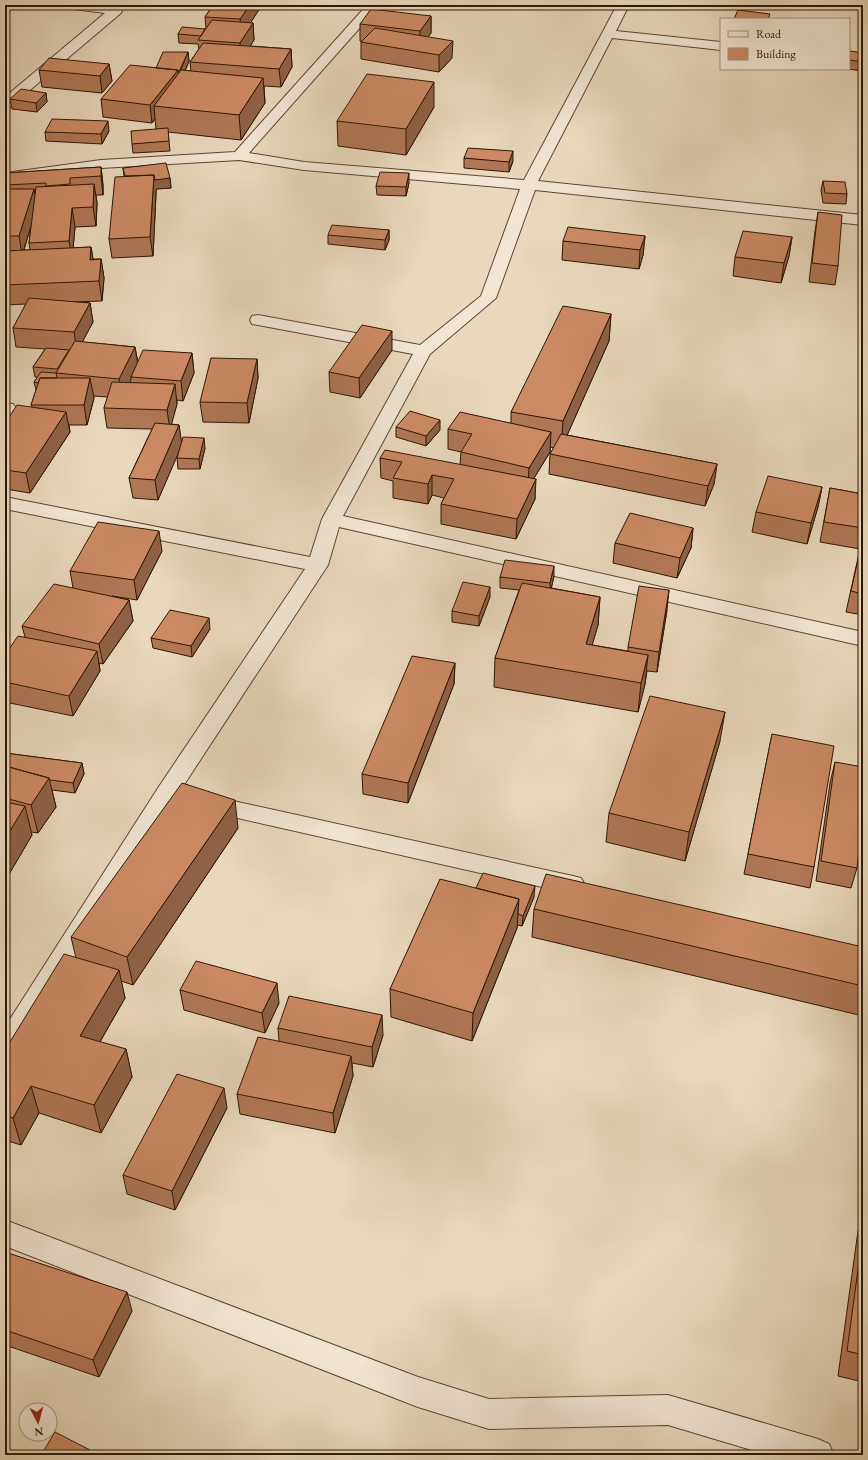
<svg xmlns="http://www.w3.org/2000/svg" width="868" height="1460" font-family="'EB Garamond',serif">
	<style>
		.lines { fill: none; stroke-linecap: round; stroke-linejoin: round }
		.minor-casing { stroke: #5d4633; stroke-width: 2 }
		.minor { fill: #f1e6d3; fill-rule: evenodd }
		.wall { fill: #af7756; stroke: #2e1605; fill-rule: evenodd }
		.shaded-wall { fill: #8f6146; stroke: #2e1605 }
		.building { fill: #cc8a64; stroke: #2e1605 }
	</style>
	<rect width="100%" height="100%" fill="#e9d8bc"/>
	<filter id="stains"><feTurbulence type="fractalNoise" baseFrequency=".005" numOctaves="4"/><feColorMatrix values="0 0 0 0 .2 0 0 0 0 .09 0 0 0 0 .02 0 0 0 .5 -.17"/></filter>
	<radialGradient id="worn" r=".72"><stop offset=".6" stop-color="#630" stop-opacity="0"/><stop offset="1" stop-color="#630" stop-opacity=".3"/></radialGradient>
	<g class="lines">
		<!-- minor casing -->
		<g class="minor-casing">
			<path id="minor" d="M68,5H124L121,13L10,107L5,108V97L105,13L74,9L70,8Z
				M367,5H380L249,153L304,162L524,180L617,5H629L616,31L721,42V50L612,38L538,181L863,215V225L535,190L496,298L430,354L343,516L863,632V646L339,527L328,565L174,800L14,1057L5,1060V1027L158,788L305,569L5,509V497L310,557L322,519L413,354L258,325L252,324L250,320L252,316L258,315L420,345L481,296L520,189L304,170L239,160L101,168L5,181V173L101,160L235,152Z
				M5,403L13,404L16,408L11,415L5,416Z
				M206,795L573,876L581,878L585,885L581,892L573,894L198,809L195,803L198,797Z
				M5,1220L418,1377L489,1399L668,1395L818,1439L829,1444L834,1455H768L668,1425L489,1429L418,1407L5,1246Z"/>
		</g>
		<!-- minor -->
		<use href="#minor" class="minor"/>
	</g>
	<!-- wall -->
	<path class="wall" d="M213,5H262L250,23H253L254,40L250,46L291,49L292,67L281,87L264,86L265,103L241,140L168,132L170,151L133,153L132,144L156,129L155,119L152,123L103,117L101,99L156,68L188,52L189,61L185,71H191L190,62L199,49L198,44L179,43L178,34L205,29L206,28L205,17Z
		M858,5H863V10L858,9Z
		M431,16V33L428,37L452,58L439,72L361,59V41H360V24Z
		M863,53V71L847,69H849V54Z
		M109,64L112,81L102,93L42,87L39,70Z
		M46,93L47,102L37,112L12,109L10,99Z
		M434,107L406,155L338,146L337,121Z
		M109,131L102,144L46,141L45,132Z
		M464,158L513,161L509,172L464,168Z
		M101,167L103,185V195H96L97,203L96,226L75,227L73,248L91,247L93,259H101L104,278L102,301L72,302L90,303L93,322L82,342L135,347L138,362L192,353L194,373L183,401L177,400V404L171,424L179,425L181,442L205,448L200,469H178L177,458L178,452L158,500L133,498L129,478L152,429L107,428L104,408L108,397L93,396L94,398L87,425H69L70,432L30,493L5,489V423L32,407L31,405L36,390L34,382L38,377H35L33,367L45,349L16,347L13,328L26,304L5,305V173ZM31,226L29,243L30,250H24Z
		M123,168L170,178L171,188L156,189V194L153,256L112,258L109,239L124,176Z
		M823,181L847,194L846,204L823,203L821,190Z
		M409,183L406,196L377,195L376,186Z
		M818,212L838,266L835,285L809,282L815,231Z
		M389,230V240L385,250L328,244V235Z
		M645,236L643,255L639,269L562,260L563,241Z
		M792,237L789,256L781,283L733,276L735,257Z
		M611,314L609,341L567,435L717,464L714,484L705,506L549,474L550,454L554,448L550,447V452L534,478L535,499L516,539L441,524V504L444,498L432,495L428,504L393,498V481L381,478L380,458L460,465L461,452L448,449V429L511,423V412Z
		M392,350L360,398L330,392L329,372Z
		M257,359L258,378L249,423L203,422L200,402Z
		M396,427L440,430L426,446L396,437Z
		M822,487L818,507L807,544L752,532L756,512Z
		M830,488L863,494V615L846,612L860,549L820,542Z
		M693,528L691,548L677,578L613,563L615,543Z
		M162,551L137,600L112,596L129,600L133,621L103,664L99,663L100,671L73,716L5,702V655L25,637L22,626L73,588L70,571Z
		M554,576L551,588L600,597L598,625L592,645L628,651V647L667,610L657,672L647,671L645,684L638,712L494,687L495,658L519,590L500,588V577Z
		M490,597L479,626L452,622V611Z
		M210,629L192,657L153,648L151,638Z
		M455,663L454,684L408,803L363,794L362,774Z
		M863,663V674L861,673Z
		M772,734L814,867L810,888L744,874Z
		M720,741L685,861L606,842L609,813Z
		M5,753L82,763L84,774L75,793L52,790L56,807L38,833L31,832L32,835L5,881Z
		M835,762L857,868L851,888L816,881L830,783Z
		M238,828L133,985L121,981L125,998L100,1042L126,1049L132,1077L101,1133L39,1113L21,1145L5,1140V1050L76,958L71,937Z
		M476,888L534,897L522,926L517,925V928L472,1041L391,1017L390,989Z
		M534,909L863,947V1016L532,937Z
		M180,990L279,1003L265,1033L184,1010Z
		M278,1028L383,1035L373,1067L352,1063L353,1076L335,1133L240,1114L237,1094L279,1041Z
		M227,1108L175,1210L127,1194L123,1175Z
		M863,1215V1382L838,1376L858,1231Z
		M5,1252L132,1311L99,1377L5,1345Z"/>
	<!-- shaded-wall -->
	<path class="shaded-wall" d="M250,5H262L242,36L240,19Z
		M431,16V33L420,48V31Z
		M253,23L254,40L241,61L240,43Z
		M453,41L452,58L439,72V55Z
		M291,49L292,67L281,87L279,69Z
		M188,52L189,61L181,81L180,72Z
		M109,64L112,81L102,93L100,76Z
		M178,70L180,88L154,106L155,119L152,123L150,105Z
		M263,78L265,103L241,140L239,115Z
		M434,82V107L406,155V129Z
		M46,93L47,102L37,112L36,103Z
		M108,121L109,131L102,144L101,134Z
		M513,151V161L509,172V162Z
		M101,167L103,185V195L101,176Z
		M409,173V183L406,196V187Z
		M154,175L170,178L171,188L156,189V194L153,256L150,237Z
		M94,184L97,203L96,226L93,207Z
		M34,189L37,207L22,255L19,236Z
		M72,208L75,227L72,260L69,241Z
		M389,230V240L385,250V240Z
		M645,236L643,255L639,269L640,250Z
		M792,237L789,256L781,283L784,263Z
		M91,247L94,266L90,260Z
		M101,259L104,278L102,301L99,281Z
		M90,303L93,322L77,352L74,332Z
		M611,314L609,341L561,449L563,421Z
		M392,331V350L360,398L359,378Z
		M135,347L138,366L131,377V380L122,398L119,379Z
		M192,353L194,373L183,401L181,381Z
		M257,359L258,378L249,423L247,403Z
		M90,378L94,398L87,425L84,405Z
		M175,384L177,404L170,430L167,410Z
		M66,412L70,432L30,493L26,473Z
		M440,420V430L426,446V436Z
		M179,425L182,445L158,500L155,480Z
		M551,432L550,452L528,488L529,468Z
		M204,438L205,448L200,469L199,459Z
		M717,464L714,484L705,506L708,486Z
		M432,475V495L428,504V484Z
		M536,479L535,499L516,539L517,519Z
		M822,487L818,507L807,544L811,523Z
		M693,528L691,548L677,578L680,558Z
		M159,531L162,551L137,600L134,580Z
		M554,566V576L550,594V583Z
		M490,587V597L479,626V616Z
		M669,590L667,610L657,672L659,652Z
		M600,597L598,625L584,673L586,644Z
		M129,600L133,621L103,664L99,644Z
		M209,618L210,629L192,657L191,646Z
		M97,651L100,671L73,716L69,696Z
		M648,655L645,684L638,712L641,683Z
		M455,663L454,684L408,803V783Z
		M725,712L720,741L685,861L689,832Z
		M82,763L84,774L75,793L73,783Z
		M49,778L56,807L38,833L31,805Z
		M235,800L238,828L133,985L127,957Z
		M25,806L32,835L5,881V839Z
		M535,886L534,897L522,926L523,916Z
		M519,899L517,928L472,1041L473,1013Z
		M119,970L125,998L87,1064L80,1036Z
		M277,983L279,1003L265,1033L262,1013Z
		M382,1015L383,1035L373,1067L372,1047Z
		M126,1049L132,1077L101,1133L94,1105Z
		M351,1056L353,1076L335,1133L333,1113Z
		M31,1086L39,1113L21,1145L13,1118Z
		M224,1088L227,1108L175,1210L172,1191Z
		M127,1292L132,1311L99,1377L93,1360Z
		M90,1450L92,1455H87Z"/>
	<!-- building -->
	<path class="building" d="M213,5H250L240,19L205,17Z
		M371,9L431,16L420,31L360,24Z
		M738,10L770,14L768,19H734Z
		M212,20L253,23L240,43L198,40Z
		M182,27L205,29L201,36L178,34Z
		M375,28L453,41L439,55L361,42Z
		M203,43L291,49L279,69L190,62Z
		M850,51L863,53V62L849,60V54Z
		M163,52H188L179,72L178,70L156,68Z
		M49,58L109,64L100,76L39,70Z
		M130,65L178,70L150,105L101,99Z
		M181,70L263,78L239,115L154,106Z
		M367,74L434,82L406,129L337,121Z
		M21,89L46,93L36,103L10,99Z
		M52,119L108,121L101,134L45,132Z
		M168,128L169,141L132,144L131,131Z
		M468,148L513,151L509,162L464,158Z
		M166,163L170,178L155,180L154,175L125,176L123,168Z
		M101,167V176L70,178V184L46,186V183L5,185V173Z
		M380,172L409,173L406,187L376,186Z
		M154,175L150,237L109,239L115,177Z
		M823,181L845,182L847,194L825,193Z
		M94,184L93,207L72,208L69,241L29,243L36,187Z
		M5,189H34L19,236H5Z
		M818,212L842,215L838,266L812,263Z
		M332,225L389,230L385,240L328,235Z
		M568,227L645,236L640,250L563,241Z
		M743,231L792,237L784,263L735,257Z
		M91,247L90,260L101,259L99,281L5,285V251Z
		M29,298L90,303L74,332L13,328Z
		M563,306L611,314L563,421L511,412Z
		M362,325L392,331L359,378L329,372Z
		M75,341L135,347L119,379L56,373Z
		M46,348L69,350L57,369L33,367Z
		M143,350L192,353L181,381L131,377Z
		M211,358L257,359L247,403L200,402Z
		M41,372L56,373L57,377L56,378H40L38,383L34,382Z
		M40,378H90L84,405H31Z
		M112,382L175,384L167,410L104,408Z
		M17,405L66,412L26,473L5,470V423Z
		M410,411L440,420L426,436L396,427Z
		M460,412L551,432L529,468L461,452L472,434L448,429Z
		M155,423L179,425L155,480L129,478Z
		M561,434L717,464L708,486L550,454Z
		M183,437L204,438L199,459L177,458Z
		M385,450L536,479L517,519L441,504L454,479L432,475L428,484L393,478L402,462L380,458Z
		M768,476L822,487L811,523L756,512Z
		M830,488L863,494V528L824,522Z
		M630,513L693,528L680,558L615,543Z
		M98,522L159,531L134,580L70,571Z
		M863,537V594L851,591Z
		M505,560L554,566L550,583L500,577Z
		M463,582L490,587L479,616L452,611Z
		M522,583L600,597L586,644L648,655L641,683L495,658Z
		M54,584L129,600L99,644L22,626Z
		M639,586L669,590L659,652L628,647Z
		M170,610L209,618L191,646L151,638Z
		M18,636L97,651L69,696L5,682V655Z
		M412,656L455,663L408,783L362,774Z
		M650,696L725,712L689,832L609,813Z
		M772,734L834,746L814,867L748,854Z
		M5,753L82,763L73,783L50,780L49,778L5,766Z
		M835,762L863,767V817L857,868L821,861Z
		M5,766L49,778L31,805L5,798Z
		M182,783L235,800L127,957L71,937Z
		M5,802L25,806L5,839Z
		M483,873L535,886L523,916L518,914L519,899L476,888Z
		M546,874L863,947V986L534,909Z
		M440,879L519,899L473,1013L390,989Z
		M64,954L119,970L80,1036L126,1049L94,1105L31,1086L13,1118L5,1115V1050Z
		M196,961L277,983L262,1013L180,990Z
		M289,996L382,1015L372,1047L278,1028Z
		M258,1037L351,1056L333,1113L237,1094Z
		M177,1074L224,1088L172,1191L123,1175Z
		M863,1233V1355L847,1351Z
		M5,1252L127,1292L93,1360L5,1330Z
		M55,1432L90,1450L87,1455H41Z"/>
	<!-- margin -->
	<rect width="868" height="1460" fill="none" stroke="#e9d8bc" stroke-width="20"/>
	<rect x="6" y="6" width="856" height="1448" fill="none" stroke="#2e1605" stroke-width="2"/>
	<rect x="10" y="10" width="848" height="1440" fill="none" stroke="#2e1605"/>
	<!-- legend -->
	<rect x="720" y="18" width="130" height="52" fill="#f1e6d3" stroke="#a39381"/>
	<rect x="728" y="31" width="20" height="6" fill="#f1e6d3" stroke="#a39381"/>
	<text x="756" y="38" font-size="12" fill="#2e1605">Road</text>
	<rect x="728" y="48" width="20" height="12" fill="#cc8a64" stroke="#a39381"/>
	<text x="756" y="58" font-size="12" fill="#2e1605">Building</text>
	<!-- north arrow -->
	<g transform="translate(38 1422) rotate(174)"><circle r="19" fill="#f1e6d3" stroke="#a39381"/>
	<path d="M0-3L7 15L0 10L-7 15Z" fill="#8f2418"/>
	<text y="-6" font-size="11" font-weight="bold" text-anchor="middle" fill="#2e1605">N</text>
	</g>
	<rect width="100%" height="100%" filter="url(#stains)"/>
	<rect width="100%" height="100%" fill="url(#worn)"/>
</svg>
